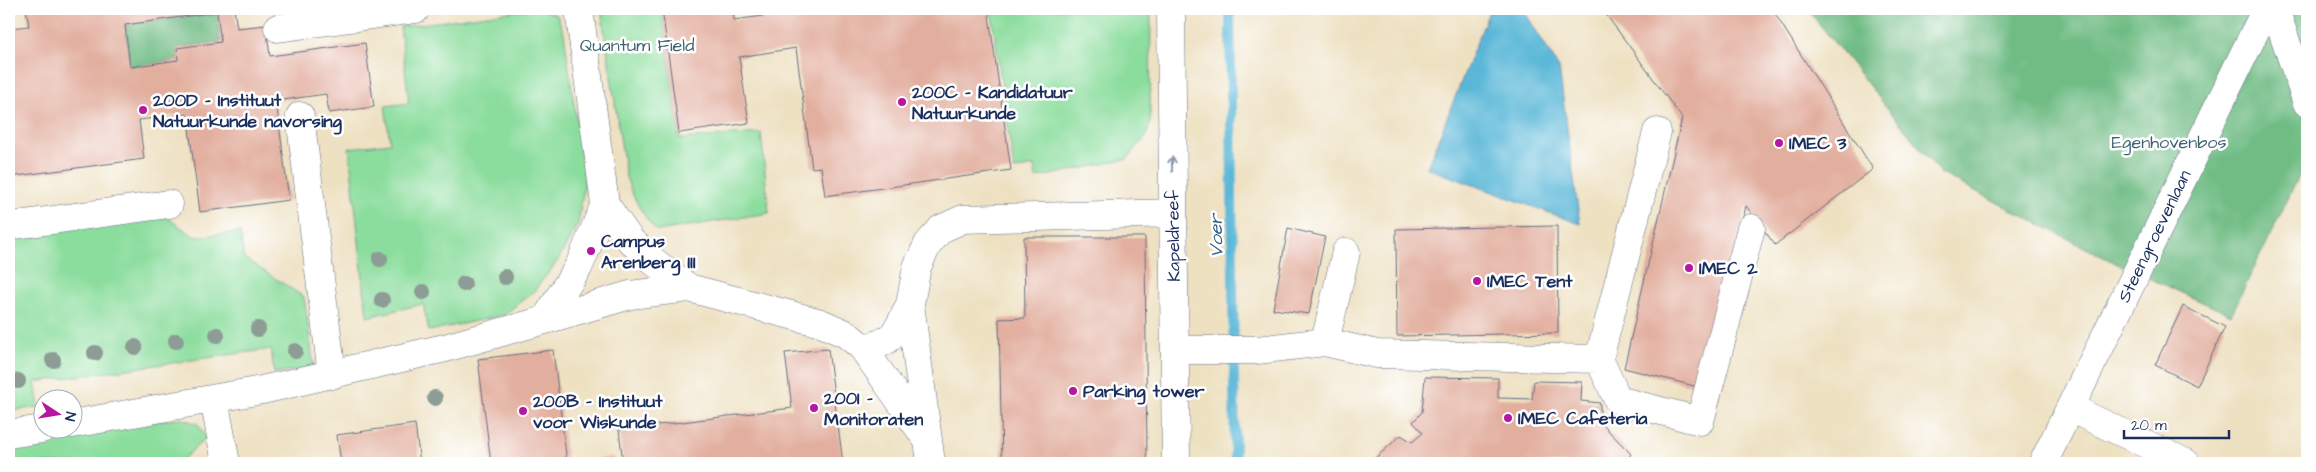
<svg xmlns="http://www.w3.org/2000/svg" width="2316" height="472" font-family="'Architects Daughter',sans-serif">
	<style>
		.green { fill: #8bdd9d; stroke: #53867e }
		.forest { fill: #70bc84; stroke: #467671 }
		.water { fill: #5ab7d8; stroke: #3a739b }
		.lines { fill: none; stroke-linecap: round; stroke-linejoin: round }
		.stream { stroke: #5ab7d8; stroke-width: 10 }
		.building { fill: #e2ae9e; fill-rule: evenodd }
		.minor-casing { stroke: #656d81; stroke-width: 29 }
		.minor { stroke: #fff; stroke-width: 28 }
		.tree { fill: #8d9c95 }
		.oneway { stroke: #8d97ae }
		.poi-dot { fill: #b5179e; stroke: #fff; stroke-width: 2 }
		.labels { text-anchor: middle; stroke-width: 5; stroke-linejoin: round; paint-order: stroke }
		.park-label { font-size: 18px; fill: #3d6371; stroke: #fff }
		.poi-label { font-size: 18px; font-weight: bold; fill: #1b2f5e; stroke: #fff; text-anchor: start }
		.street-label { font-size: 18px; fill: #1b2f5e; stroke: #fff }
		.water-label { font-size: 19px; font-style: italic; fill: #315f89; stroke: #fff }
	</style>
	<rect width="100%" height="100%" fill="#fff"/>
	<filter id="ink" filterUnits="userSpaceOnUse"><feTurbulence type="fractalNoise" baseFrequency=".02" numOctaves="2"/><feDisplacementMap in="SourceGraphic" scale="10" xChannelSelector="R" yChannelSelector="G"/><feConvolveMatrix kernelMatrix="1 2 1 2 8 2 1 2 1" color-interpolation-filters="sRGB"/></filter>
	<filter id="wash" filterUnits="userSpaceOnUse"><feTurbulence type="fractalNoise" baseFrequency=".0096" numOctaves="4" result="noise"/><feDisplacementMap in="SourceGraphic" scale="20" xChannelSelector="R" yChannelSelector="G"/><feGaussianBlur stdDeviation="1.12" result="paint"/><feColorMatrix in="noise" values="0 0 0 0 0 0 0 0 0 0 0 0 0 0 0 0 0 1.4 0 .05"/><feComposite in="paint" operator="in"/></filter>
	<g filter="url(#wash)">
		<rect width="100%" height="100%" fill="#eee1c2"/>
		<!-- green -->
		<path class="green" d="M531,9H540L557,15L564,33L585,180L578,224L557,262L534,291L504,315L429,331L423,304L367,317L349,148L390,143L385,106L409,103L400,27Z
			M601,9H662L680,139L761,133L769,213L657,231C642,215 633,198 626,177Z
			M991,9H1151L1150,122L1146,137L1127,159L1036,178L1034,166L1014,170Z
			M162,214L195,237L240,232L244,258L304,297L314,368L274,373L271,349L35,382L39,407L9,411V235Z
			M180,418L198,424L206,438L183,459L182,463H9V442Z"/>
		<!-- forest -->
		<path class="forest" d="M1807,9H2307V160L2231,315L2115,263L1940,173Z
			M217,12L221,42L177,48L178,60L130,67L125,25Z"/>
		<!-- water -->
		<path class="water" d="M1490,9H1523L1559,68L1580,224L1427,168Z"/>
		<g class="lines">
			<!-- stream -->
			<path class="stream" d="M1230,9L1235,463"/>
		</g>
		<g id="blocks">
			<!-- building -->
			<path class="building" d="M26,9H234L237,28L266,25L270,56L365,43L374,107L329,113L326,94L276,101L289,200L200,212L187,114L139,120L144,159L9,177V28L29,26ZM217,12L221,42L177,48L178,60L130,67L125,25Z
				M662,9H733L734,20L799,11V9H988L1011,170L825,196L821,167L812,168L796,48L739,57L749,123L679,133Z
				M1602,9H1772L1873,169L1775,245L1746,206L1702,388L1624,368L1682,118Z
				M1557,226L1558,333L1397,336L1396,229Z
				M1288,228L1325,237L1309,314L1273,309Z
				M1024,237H1145L1147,463H1002L999,319L1025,318Z
				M2183,306L2225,327L2197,386L2155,365Z
				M828,349L843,463H623L619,430L792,408L785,353Z
				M553,350L567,463H491L478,359Z
				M1425,377L1498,378V398L1532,399L1534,381L1582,382L1581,401L1600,403V422L1631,454L1624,463H1370L1401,435L1412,442L1423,433L1413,422L1422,412Z
				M415,424L420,463H341L337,435Z
				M613,457L614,463H586L585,461Z"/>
		</g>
	</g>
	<g filter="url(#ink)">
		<use href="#blocks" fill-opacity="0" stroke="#656d81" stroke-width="1"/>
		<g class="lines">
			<!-- minor casing -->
			<g class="minor-casing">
				<path id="minor" d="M579,9L605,204L630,240L653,261L689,288L821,323L846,334L862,347L928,441
					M1171,9L1176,463
					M2275,9L2307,103
					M278,28L416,9
					M300,116L332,375
					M9,226L169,204
					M545,320L630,295L689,288
					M1325,342L1346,252
					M862,347C892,346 899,329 910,304
					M1175,350H1257L1325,342L1377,354L1599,359L1657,132
					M1599,359L1618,400L1700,421L1751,228
					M214,399L226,463
					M2070,408L2186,463
					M72,424L262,390L445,348L545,320L579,266L605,204
					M9,434L42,429
					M931,463L910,304L917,267L928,244L941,229L963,219L1173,213
					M2043,463L2266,9"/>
			</g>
			<!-- minor -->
			<use href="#minor" class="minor"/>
		</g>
		<!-- trees -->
		<g class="tree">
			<circle cx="380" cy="259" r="8"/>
			<circle cx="505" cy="277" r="8"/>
			<circle cx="464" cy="284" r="8"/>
			<circle cx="423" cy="292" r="8"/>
			<circle cx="382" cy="300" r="8"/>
			<circle cx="258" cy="329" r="8"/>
			<circle cx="217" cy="335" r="8"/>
			<circle cx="176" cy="341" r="8"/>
			<circle cx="135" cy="347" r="8"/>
			<circle cx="295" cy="351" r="8"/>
			<circle cx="95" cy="353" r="8"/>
			<circle cx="53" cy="360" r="8"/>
			<circle cx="18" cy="381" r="8"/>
			<circle cx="435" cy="398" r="8"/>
		</g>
		<!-- one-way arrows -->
		<defs><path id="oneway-shaft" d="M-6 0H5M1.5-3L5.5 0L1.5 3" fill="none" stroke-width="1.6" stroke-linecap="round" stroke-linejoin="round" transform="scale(1.25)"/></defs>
		<use class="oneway" href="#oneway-shaft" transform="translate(1172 164) rotate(-90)"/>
	</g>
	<!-- markers -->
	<g class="poi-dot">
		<circle cx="902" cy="102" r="5"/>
		<circle cx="143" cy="110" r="5"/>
		<circle cx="1779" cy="143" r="5"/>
		<circle cx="591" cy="251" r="5"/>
		<circle cx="1689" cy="268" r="5"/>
		<circle cx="1477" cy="281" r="5"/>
		<circle cx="1073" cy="391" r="5"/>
		<circle cx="814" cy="408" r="5"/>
		<circle cx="523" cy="411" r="5"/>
		<circle cx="1508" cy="418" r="5"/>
	</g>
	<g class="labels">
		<!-- park labels -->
		<g class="park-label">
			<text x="637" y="51">Quantum Field</text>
			<text x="2169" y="148">Egenhovenbos</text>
		</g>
		<!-- poi labels -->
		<g class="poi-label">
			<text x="912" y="98">200C - Kandidatuur<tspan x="912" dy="21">Natuurkunde</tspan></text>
			<text x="153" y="106">200D - Instituut<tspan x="153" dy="21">Natuurkunde navorsing</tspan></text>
			<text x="1789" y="149">IMEC 3</text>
			<text x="601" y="247">Campus<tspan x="601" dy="21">Arenberg III</tspan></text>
			<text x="1699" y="274">IMEC 2</text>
			<text x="1487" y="287">IMEC Tent</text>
			<text x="1083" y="397">Parking tower</text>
			<text x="824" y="404">200I -<tspan x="824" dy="21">Monitoraten</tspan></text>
			<text x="533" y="407">200B - Instituut<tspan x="533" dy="21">voor Wiskunde</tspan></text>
			<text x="1518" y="424">IMEC Cafeteria</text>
		</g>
		<!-- street labels -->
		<g class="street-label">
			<text transform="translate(1173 236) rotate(-91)" y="6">Kapeldreef</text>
			<text transform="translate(2154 236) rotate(-64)" y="6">Steengroevenlaan</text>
		</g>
		<!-- water labels -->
		<g class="water-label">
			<text transform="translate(1215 236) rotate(-91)" y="7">Voer</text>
		</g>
	</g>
	<!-- margin -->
	<rect width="2316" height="472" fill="none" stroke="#fff" stroke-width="30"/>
	<!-- north arrow -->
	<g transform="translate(58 414) rotate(102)"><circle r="24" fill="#ffffff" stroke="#a4acbf"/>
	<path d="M0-4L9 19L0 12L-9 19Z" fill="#b5179e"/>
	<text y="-8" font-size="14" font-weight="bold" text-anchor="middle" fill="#1b2f5e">N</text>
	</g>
	<!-- scale -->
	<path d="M2124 430v8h105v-8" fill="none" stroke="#1b2f5e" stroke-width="2.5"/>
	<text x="2131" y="430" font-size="15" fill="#1b2f5e" stroke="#ffffff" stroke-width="4" paint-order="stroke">20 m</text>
</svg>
